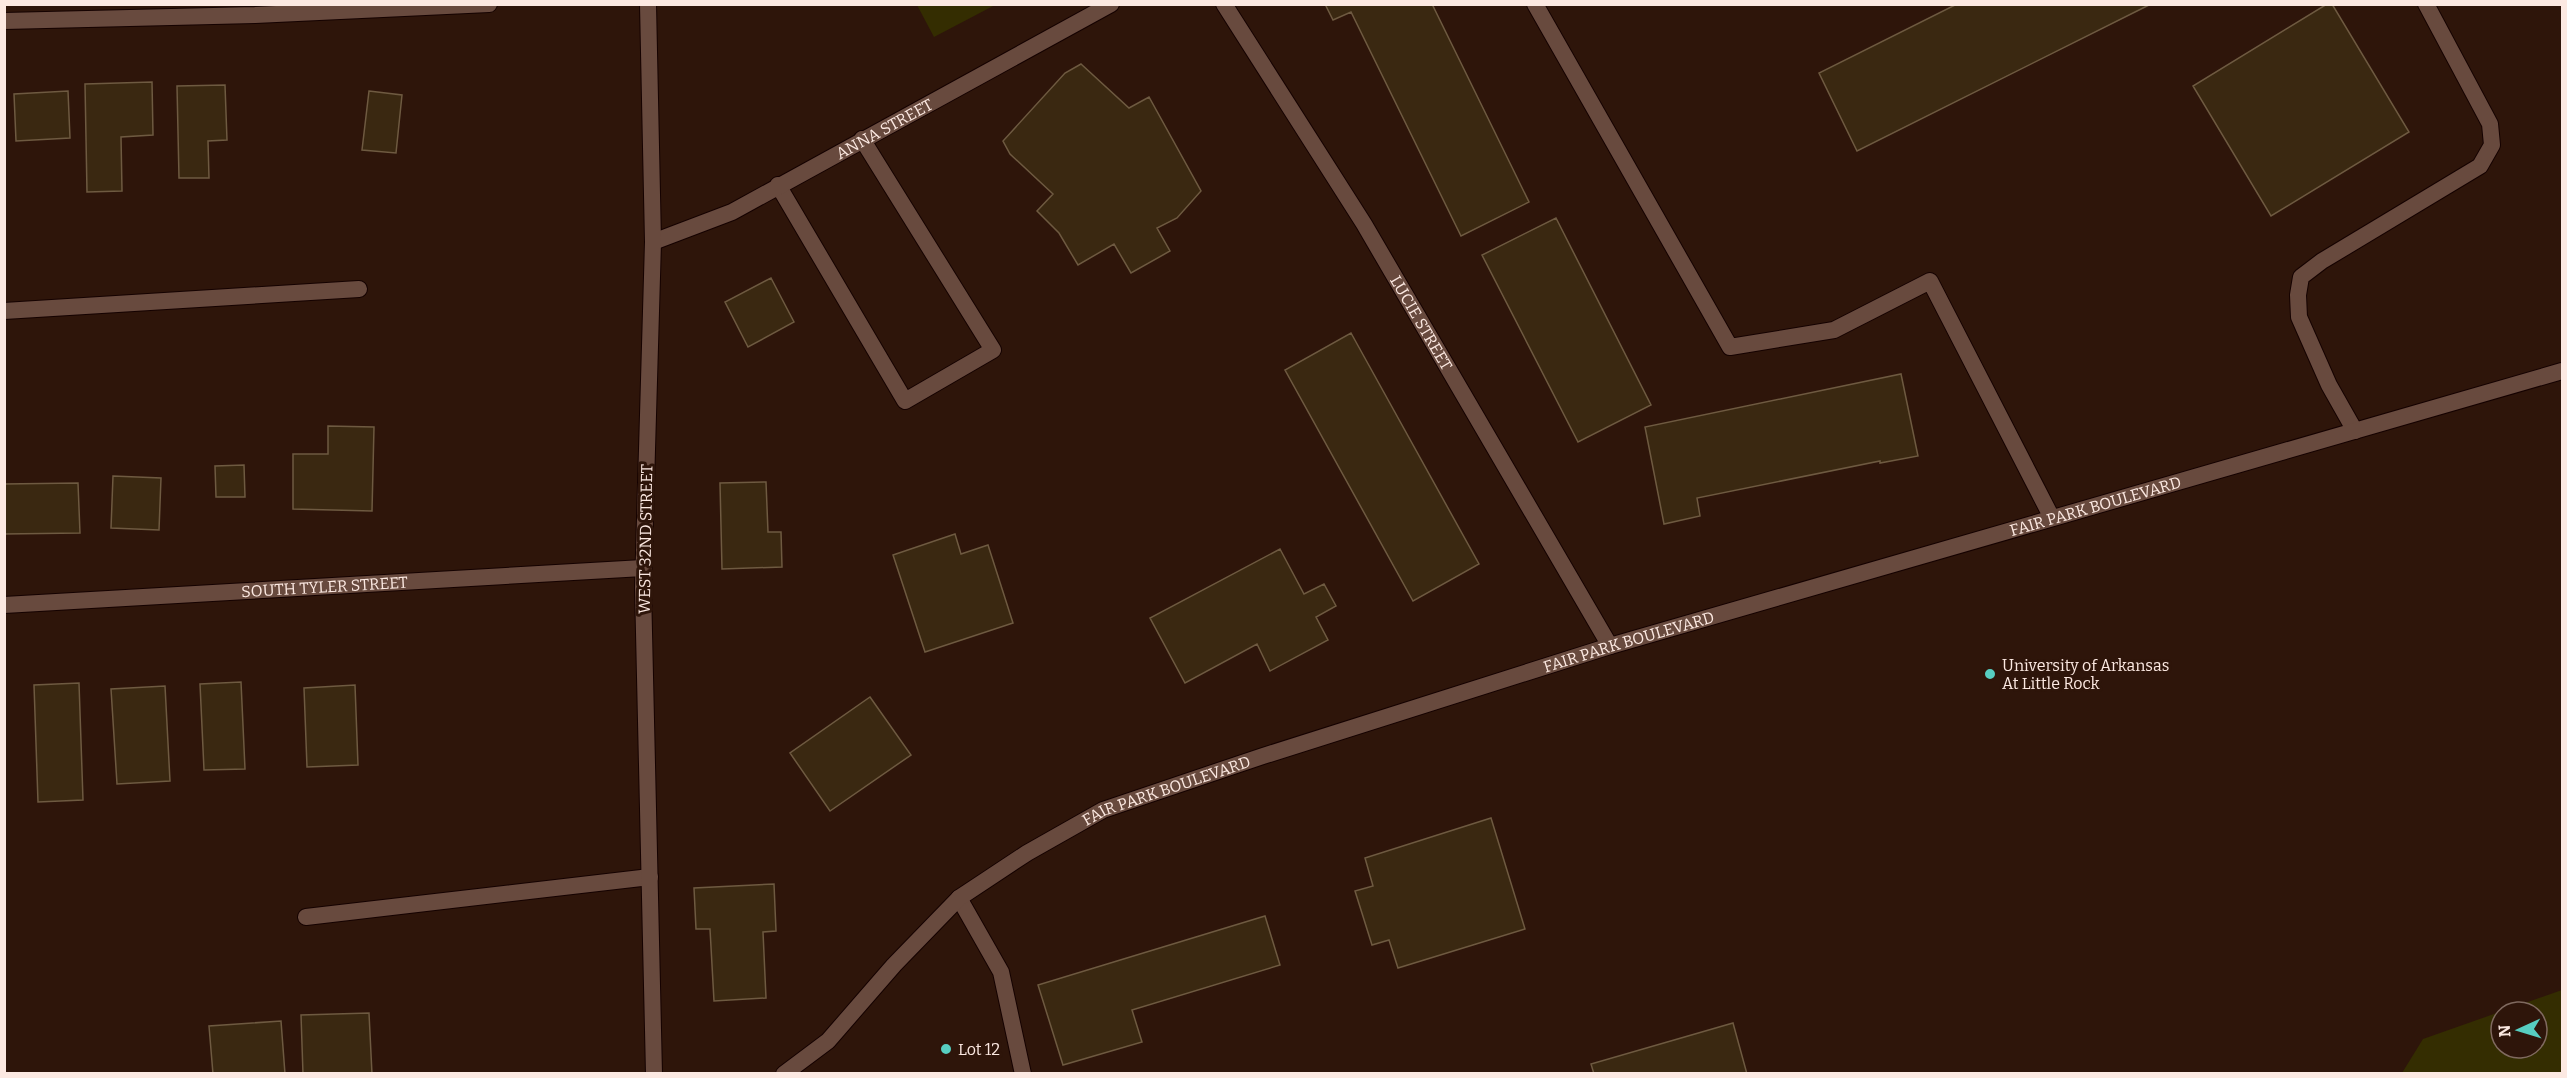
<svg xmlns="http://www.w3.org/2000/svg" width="2567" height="1078" font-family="Bitter,serif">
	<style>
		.green { fill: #342d01; fill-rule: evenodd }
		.building { fill: #3a2811; stroke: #6e5a41; stroke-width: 1.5 }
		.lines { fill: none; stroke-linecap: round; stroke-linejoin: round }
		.service-casing { stroke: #150200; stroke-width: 18 }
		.minor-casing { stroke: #150200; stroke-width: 18 }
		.tertiary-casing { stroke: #150200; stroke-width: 18 }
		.service { stroke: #684a3e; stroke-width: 16 }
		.minor { stroke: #684a3e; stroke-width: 16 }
		.tertiary { stroke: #684a3e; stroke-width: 16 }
		.poi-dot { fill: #57cec1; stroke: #2e150a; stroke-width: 2 }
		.labels { text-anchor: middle; stroke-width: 6; stroke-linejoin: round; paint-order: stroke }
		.street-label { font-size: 16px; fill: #fce9e2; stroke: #2e150a }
		.poi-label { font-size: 16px; fill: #fce9e2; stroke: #2e150a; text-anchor: start }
	</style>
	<rect width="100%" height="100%" fill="#2e150a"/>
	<!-- green -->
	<path class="green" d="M917,5H995L934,37Z
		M2562,990V1073H2402L2423,1039ZM2501,1012H2537V1048H2501Z"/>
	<!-- building -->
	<path class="building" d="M1325,4H1432L1529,202L1461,236L1351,12L1333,20Z
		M1957,4H2151L1857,151L1819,73Z
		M2327,4H2332L2409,132L2271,216L2193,86Z
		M1081,64L1129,108L1149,97L1201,191L1177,218L1157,228L1170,251L1131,273L1114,244L1078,265L1059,233L1037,211L1053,194L1010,154L1003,141L1065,73Z
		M152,82L153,135L121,137L122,191L87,192L85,84Z
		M225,85L227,140L208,141L209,178H179L177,86Z
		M68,91L70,138L16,141L14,94Z
		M369,91L402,95L396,153L362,150Z
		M1556,218L1651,405L1578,442L1482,255Z
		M771,278L794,322L748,347L725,302Z
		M1351,333L1479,564L1413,601L1285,370Z
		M1901,374L1918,456L1880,463V461L1697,498L1700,516L1664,524L1645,427Z
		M328,426L374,427L372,511L293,509V454H328Z
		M244,465L245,497H216L215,466Z
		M113,476L161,478L159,530L111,528Z
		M766,482L768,532H781L782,567L722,569L720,483Z
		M78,483L80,533L4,534V484Z
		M955,534L961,554L988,545L1013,623L925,652L893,555Z
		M1280,549L1304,594L1324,584L1336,606L1316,617L1328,640L1270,671L1257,644L1185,683L1150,618Z
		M241,682L245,769L204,770L200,684Z
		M79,683L83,800L38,802L34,685Z
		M355,685L358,765L307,767L304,688Z
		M165,686L170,781L117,784L111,689Z
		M870,697L911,755L830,811L790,753Z
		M1491,818L1525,929L1398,968L1389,940L1372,945L1355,891L1373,886L1365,858Z
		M774,884L776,931L763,932L766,998L714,1001L710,929H696L694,888Z
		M1265,916L1280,965L1132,1010L1142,1042L1063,1065L1038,985Z
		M369,1013L372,1074H303L301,1015Z
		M281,1021L285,1074H213L209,1026Z
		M1733,1023L1747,1074H1594L1591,1064Z"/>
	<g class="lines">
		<!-- service casing -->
		<g class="service-casing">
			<g id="service">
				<path d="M1535,4L1730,347L1834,330L1930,281L2052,518"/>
				<path d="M778,185L905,401L993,350L862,139"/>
				<path id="s1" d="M653,242L732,212L1111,4"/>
				<path d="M4,311L359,289"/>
				<path d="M2355,431L2329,385L2299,317L2298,295L2301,277L2322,261L2480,166L2492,145L2490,124L2426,4"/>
				<path d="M959,898L1001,972L1023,1074"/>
				<path d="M306,917L650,877"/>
			</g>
		</g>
		<!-- minor casing -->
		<g class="minor-casing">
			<g id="minor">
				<path d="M648,4L653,242L643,588L654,1074"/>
				<path id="s2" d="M1224,4L1364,224L1610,646"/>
				<path d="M4,21L255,15L489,4"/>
				<path id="s3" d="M4,605L643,568"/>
			</g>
		</g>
		<!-- tertiary casing -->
		<g class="tertiary-casing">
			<g id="tertiary">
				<path id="s4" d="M784,1074L828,1041L894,965L959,898L1027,853L1103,810L1263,756L1610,646L2562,371"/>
			</g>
		</g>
		<!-- service -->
		<use href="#service" class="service"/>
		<!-- minor -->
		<use href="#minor" class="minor"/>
		<!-- tertiary -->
		<use href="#tertiary" class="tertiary"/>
	</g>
	<!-- markers -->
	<g class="poi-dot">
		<circle cx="1990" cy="674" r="6"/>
		<circle cx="946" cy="1049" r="6"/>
	</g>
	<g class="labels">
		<!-- street labels -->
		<g class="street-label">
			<text dy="6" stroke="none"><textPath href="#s1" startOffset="258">ANNA STREET</textPath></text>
			<text dy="6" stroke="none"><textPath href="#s2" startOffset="375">LUCIE STREET</textPath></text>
			<text dy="6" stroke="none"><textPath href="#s4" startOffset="1456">FAIR PARK BOULEVARD</textPath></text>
			<text transform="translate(645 539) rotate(-89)" y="6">WEST 32ND STREET</text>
			<text dy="6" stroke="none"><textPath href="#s3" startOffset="321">SOUTH TYLER STREET</textPath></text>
			<text dy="6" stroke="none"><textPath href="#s4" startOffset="970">FAIR PARK BOULEVARD</textPath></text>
			<text dy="6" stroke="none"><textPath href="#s4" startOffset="484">FAIR PARK BOULEVARD</textPath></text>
		</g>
		<!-- poi labels -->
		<g class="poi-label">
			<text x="2002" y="671">University of Arkansas<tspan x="2002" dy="18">At Little Rock</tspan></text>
			<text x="958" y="1055">Lot 12</text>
		</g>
	</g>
	<!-- border -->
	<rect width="2567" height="1078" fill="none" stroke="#fce9e2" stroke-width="12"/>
	<!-- north arrow -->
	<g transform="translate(2519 1030) rotate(266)"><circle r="28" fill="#2e150a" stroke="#806a60" stroke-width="1.5"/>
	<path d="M0-4.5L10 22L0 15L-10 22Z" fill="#57cec1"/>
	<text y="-9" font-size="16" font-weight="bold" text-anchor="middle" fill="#fce9e2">N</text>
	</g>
</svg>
